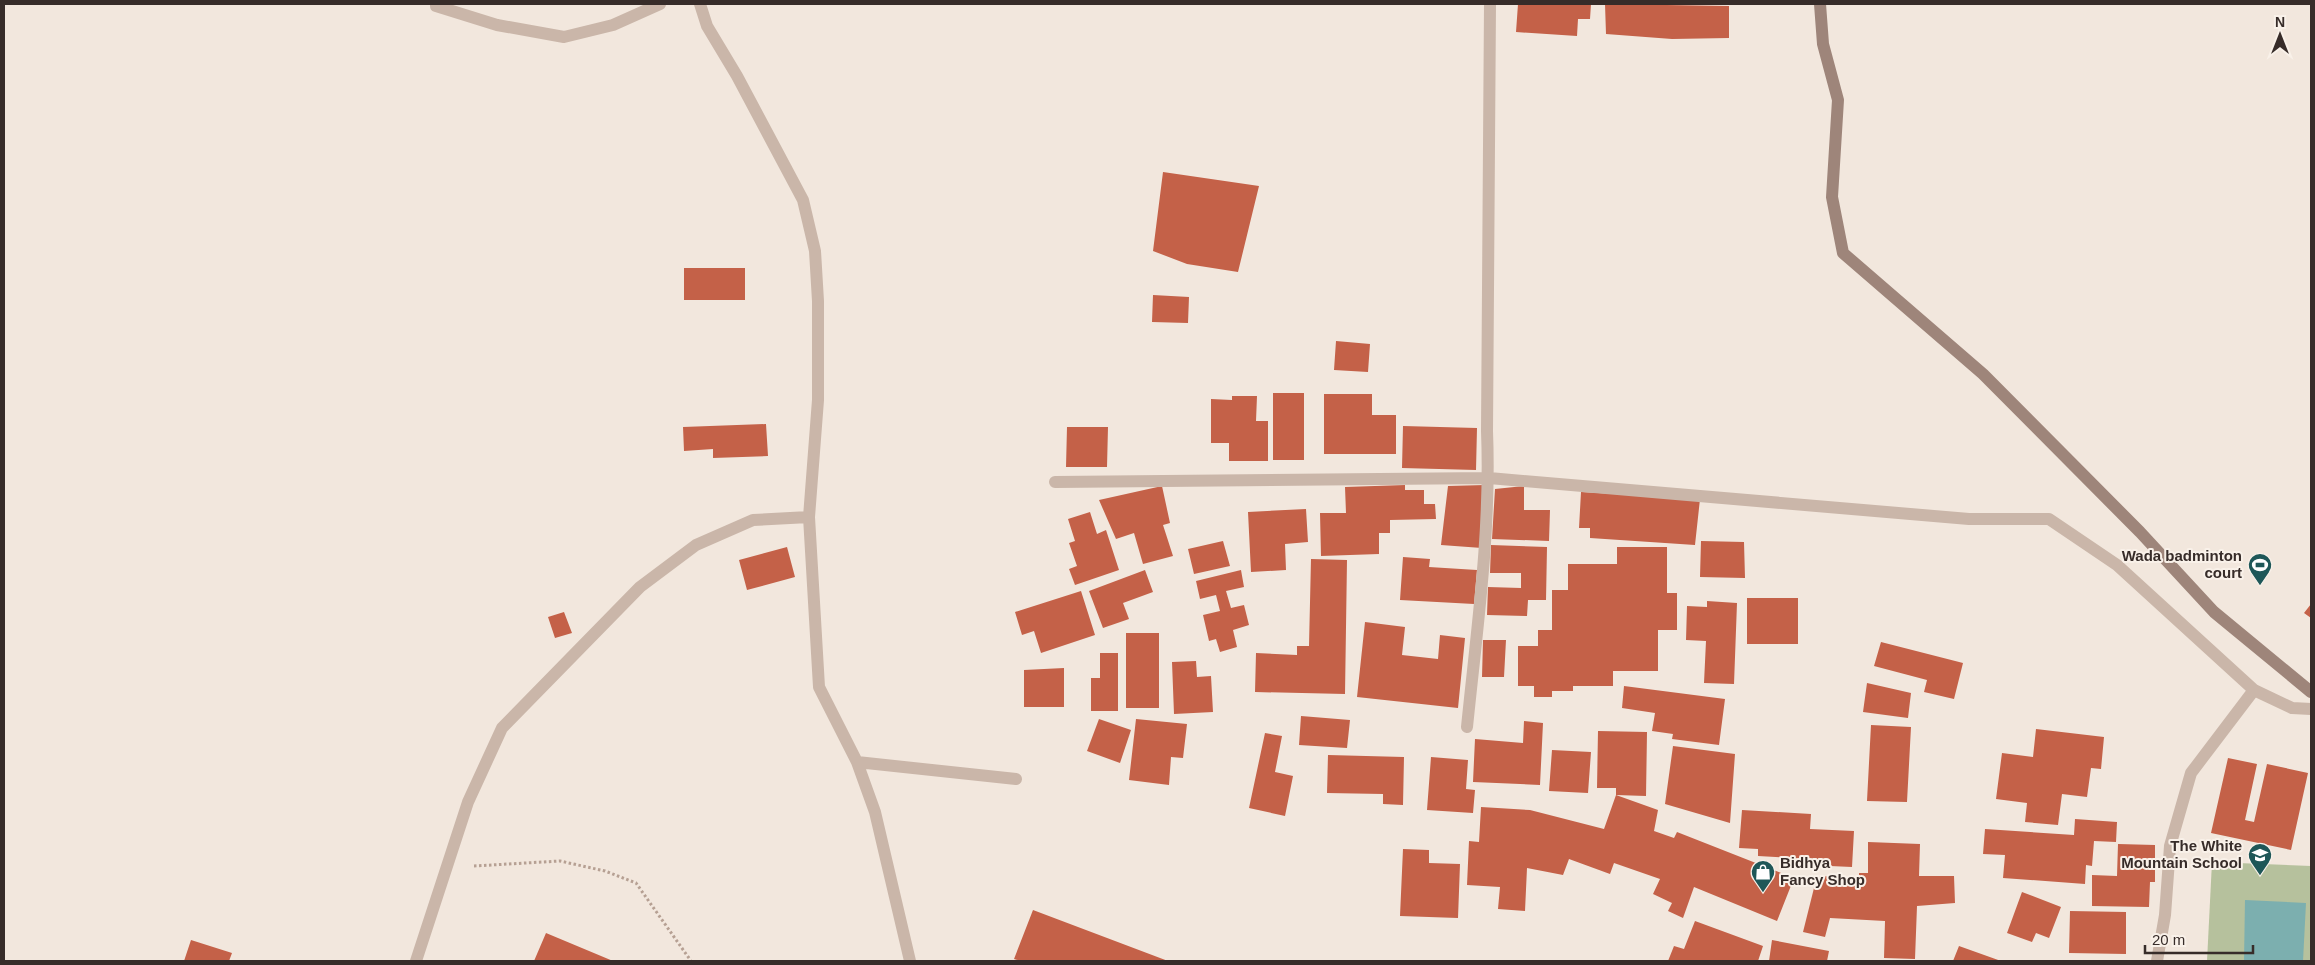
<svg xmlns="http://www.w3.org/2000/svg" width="2315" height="965" font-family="Helvetica,sans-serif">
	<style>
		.green { fill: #b6c19d }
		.water { fill: #7cafaf }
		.building { fill: #c46148 }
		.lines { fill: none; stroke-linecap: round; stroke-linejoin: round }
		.path { stroke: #b6a093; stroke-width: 3; stroke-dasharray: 2.5 2.5; stroke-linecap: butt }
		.street { stroke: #cab6a9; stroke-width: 12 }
		.secondary { stroke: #9e857a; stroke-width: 12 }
		.labels { text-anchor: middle; stroke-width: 4; stroke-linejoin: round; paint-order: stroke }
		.poi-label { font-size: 15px; font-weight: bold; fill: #372c29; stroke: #f9f1e9; text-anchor: end }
	</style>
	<rect width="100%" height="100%" fill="#f2e7dd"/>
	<!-- green -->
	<path class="green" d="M2212,862L2311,866V961H2207Z"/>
	<!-- water -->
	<path class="water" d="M2245,900L2306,903L2303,961H2244Z"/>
	<!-- building -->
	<path class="building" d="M1518,4H1591L1590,19H1578L1577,36L1516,32Z
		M1605,4L1729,6V38L1672,39L1606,34Z
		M1163,172L1259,186L1238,272L1187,264L1153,251Z
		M684,268H745V300H684Z
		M1153,295L1189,297L1188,323L1152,322Z
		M1336,341L1370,344L1368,372L1334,370Z
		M1273,393H1304V460H1273Z
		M1324,394H1372V415H1396V454H1324Z
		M1232,396H1257L1256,421H1268V461H1229V443H1211V399L1232,400Z
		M766,424L768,456L713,458V449L684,451L683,427Z
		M1403,426L1477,428L1476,470L1402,468Z
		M1067,427H1108L1107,467H1066Z
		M1405,485V490H1424V504H1435L1436,519L1390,520V533H1379V554L1321,556L1320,513H1346L1345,487Z
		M1485,485L1482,548L1441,545L1448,486Z
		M1162,486L1170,523L1163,525L1173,556L1143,564L1134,533L1116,539L1099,500Z
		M1524,486V510H1550L1549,541L1492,539L1495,489Z
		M1581,492L1700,499L1695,545L1590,538V528H1579Z
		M1306,509L1308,542L1285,544L1286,570L1251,572L1248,512Z
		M1090,512L1097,534L1106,530L1119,570L1075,585L1069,569L1077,566L1069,543L1075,541L1068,519Z
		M1223,541L1230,566L1194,574L1188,549Z
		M1701,541L1744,542L1745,578L1700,577Z
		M1491,545L1547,547L1546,600H1528L1527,616L1487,615L1488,587L1521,588V573H1490Z
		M787,547L795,577L747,590L739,560Z
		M1617,547H1667V593H1677V630H1658V671H1613V686H1573V691H1552V697H1534V686H1518V646H1538V630H1552V590H1568V564H1617Z
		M1403,557L1430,559L1429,567L1477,570L1474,604L1400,600Z
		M1311,559L1347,560L1345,694L1255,692L1256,653L1297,655V646H1309Z
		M1145,570L1153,592L1123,603L1129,619L1103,628L1089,591Z
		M1241,570L1244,587L1226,591L1231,608L1244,605L1249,625L1233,630L1237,647L1220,652L1216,639L1209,641L1203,615L1220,611L1216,595L1200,599L1196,581Z
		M1081,591L1095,635L1041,653L1034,631L1022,635L1015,612Z
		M1747,598H1798V644H1747Z
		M1707,601L1737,603L1734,684L1704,683L1706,641L1686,640L1687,606L1707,607Z
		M2311,604V618L2304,613Z
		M564,612L572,633L555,638L548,617Z
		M1365,622L1405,627L1402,655L1438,659L1440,635L1465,638L1458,708L1357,697Z
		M1126,633H1159V708H1126Z
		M1483,640H1506L1504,677H1482Z
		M1881,642L1963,663L1954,699L1924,692L1927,680L1874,666Z
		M1100,653H1118V711H1091V678H1100Z
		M1196,661L1197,677L1211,676L1213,712L1174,714L1172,662Z
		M1064,668V707H1024V670Z
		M1867,683L1911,693L1908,718L1863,712Z
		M1624,686L1725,699L1719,745L1672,739L1673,734L1652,731L1655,713L1622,708Z
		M1301,716L1350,720L1347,748L1299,745Z
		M1099,719L1131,730L1120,763L1087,751Z
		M1136,719L1187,724L1183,758L1171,757L1169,785L1129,780Z
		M1524,721L1543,723L1540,785L1473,782L1475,739L1523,743Z
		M1871,725L1911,727L1907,802L1867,801Z
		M2036,729L2104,737L2101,769L2091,768L2087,797L2062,794L2058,825L2025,822L2027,803L1996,799L2002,753L2033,757Z
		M1598,731L1647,732L1646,796L1616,795L1658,810L1654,831L1674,838L1677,832L1794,878L1777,921L1694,887L1683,918L1668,911L1672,903L1653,894L1660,879L1614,863L1610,874L1569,859L1563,875L1527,868L1525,911L1498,909L1500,887L1467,885L1469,841L1479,842L1481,807L1530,810L1604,829L1616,795V788H1597Z
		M1265,733L1282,736L1275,772L1293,776L1285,816L1249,808Z
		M1673,746L1735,754L1730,823L1665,804Z
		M1552,750L1591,752L1588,793L1549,791Z
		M1328,755L1404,757L1403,805L1383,804V794L1327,793Z
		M1431,757L1468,760L1466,789L1475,790L1473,813L1427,810Z
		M2228,758L2257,764L2245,820L2254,822L2267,764L2308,773L2291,850L2211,833Z
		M1742,810L1811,814L1810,829L1854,831L1852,867L1808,865V859L1758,856V849L1739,848Z
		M2075,819L2117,822L2116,842L2094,841L2092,866L2086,865L2085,884L2003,878L2005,855L1983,854L1985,829L2074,835Z
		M1868,842L1920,844L1919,876H1954L1955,903L1917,906L1915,959L1884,958L1885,921L1830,918L1825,937L1803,932L1817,876L1859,878V873H1868Z
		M2118,844L2155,845V882H2150L2149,907L2092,906V875L2117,876Z
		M1403,849L1429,850V863L1460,864L1458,918L1400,916Z
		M2022,892L2061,907L2049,938L2036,933L2032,942L2007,933Z
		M1033,910L1168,961H1021L1014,959Z
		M2070,911L2126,912V954L2069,953Z
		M1695,921L1763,946L1758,961H1668L1674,946L1684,949Z
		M546,933L613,961H534Z
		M191,940L232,953L229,961H184Z
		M1772,940L1829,951L1827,961H1769Z
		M1959,946L2001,961H1953Z"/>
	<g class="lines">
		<!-- path -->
		<path class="path" d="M474,866L560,861L605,871L636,883L691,961"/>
		<!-- street -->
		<path class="street" d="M436,4V6L497,25L564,37L613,25L660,4
			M700,4L707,26L737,76L803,200L815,251L818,301V400L809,517L819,687L857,762L875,812L910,961
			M1055,482L1489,478L1969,519H2049L2117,565L2254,690L2292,708L2311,709
			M1467,727C1477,628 1491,531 1487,431L1490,4
			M857,762L1016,779
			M416,961L468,802L502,728L640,587L696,545L753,520L809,517
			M2157,961L2165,915L2170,846L2191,773L2254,690"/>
		<!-- secondary -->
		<path class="secondary" d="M1820,4L1823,44L1838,100L1832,197L1843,253L1983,374L2140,532L2214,612L2311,692"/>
	</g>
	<!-- icons -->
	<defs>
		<g id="stadium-pin" transform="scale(1.25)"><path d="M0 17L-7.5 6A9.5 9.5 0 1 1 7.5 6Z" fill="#1e5758" stroke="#f9f1e9"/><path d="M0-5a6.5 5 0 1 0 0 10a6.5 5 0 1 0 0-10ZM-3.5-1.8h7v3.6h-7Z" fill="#fff"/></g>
		<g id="school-pin" transform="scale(1.25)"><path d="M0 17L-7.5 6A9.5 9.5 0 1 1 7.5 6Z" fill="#1e5758" stroke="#f9f1e9"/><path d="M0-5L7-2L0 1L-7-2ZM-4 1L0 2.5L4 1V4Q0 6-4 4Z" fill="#fff"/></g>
		<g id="shop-pin" transform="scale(1.25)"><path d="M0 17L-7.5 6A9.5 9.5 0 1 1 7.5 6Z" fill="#1e5758" stroke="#f9f1e9"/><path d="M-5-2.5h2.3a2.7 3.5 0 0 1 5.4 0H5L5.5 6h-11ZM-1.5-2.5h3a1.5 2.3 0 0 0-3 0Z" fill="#fff"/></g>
	</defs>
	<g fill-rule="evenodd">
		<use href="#stadium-pin" x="2260" y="565"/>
		<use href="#school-pin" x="2260" y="855"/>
		<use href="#shop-pin" x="1763" y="872"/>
	</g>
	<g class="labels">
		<!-- poi labels -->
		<g class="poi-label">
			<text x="2242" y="561">Wada badminton<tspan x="2242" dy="17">court</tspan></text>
			<text x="2242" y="851">The White<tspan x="2242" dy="17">Mountain School</tspan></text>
			<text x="1780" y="868" text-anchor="start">Bidhya<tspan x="1780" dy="17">Fancy Shop</tspan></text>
		</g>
	</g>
	<!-- border -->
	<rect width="2315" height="965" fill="none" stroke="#372c29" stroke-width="10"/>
	<!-- north arrow -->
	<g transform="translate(2280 35)" stroke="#f9f1e9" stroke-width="4" paint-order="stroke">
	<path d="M0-4L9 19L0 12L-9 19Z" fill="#372c29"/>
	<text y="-8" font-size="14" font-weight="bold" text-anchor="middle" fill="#372c29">N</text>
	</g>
	<!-- scale -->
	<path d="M2145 945v8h108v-8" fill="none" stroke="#372c29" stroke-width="2.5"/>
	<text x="2152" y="945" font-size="15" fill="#372c29" stroke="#f9f1e9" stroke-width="4" paint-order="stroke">20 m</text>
</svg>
